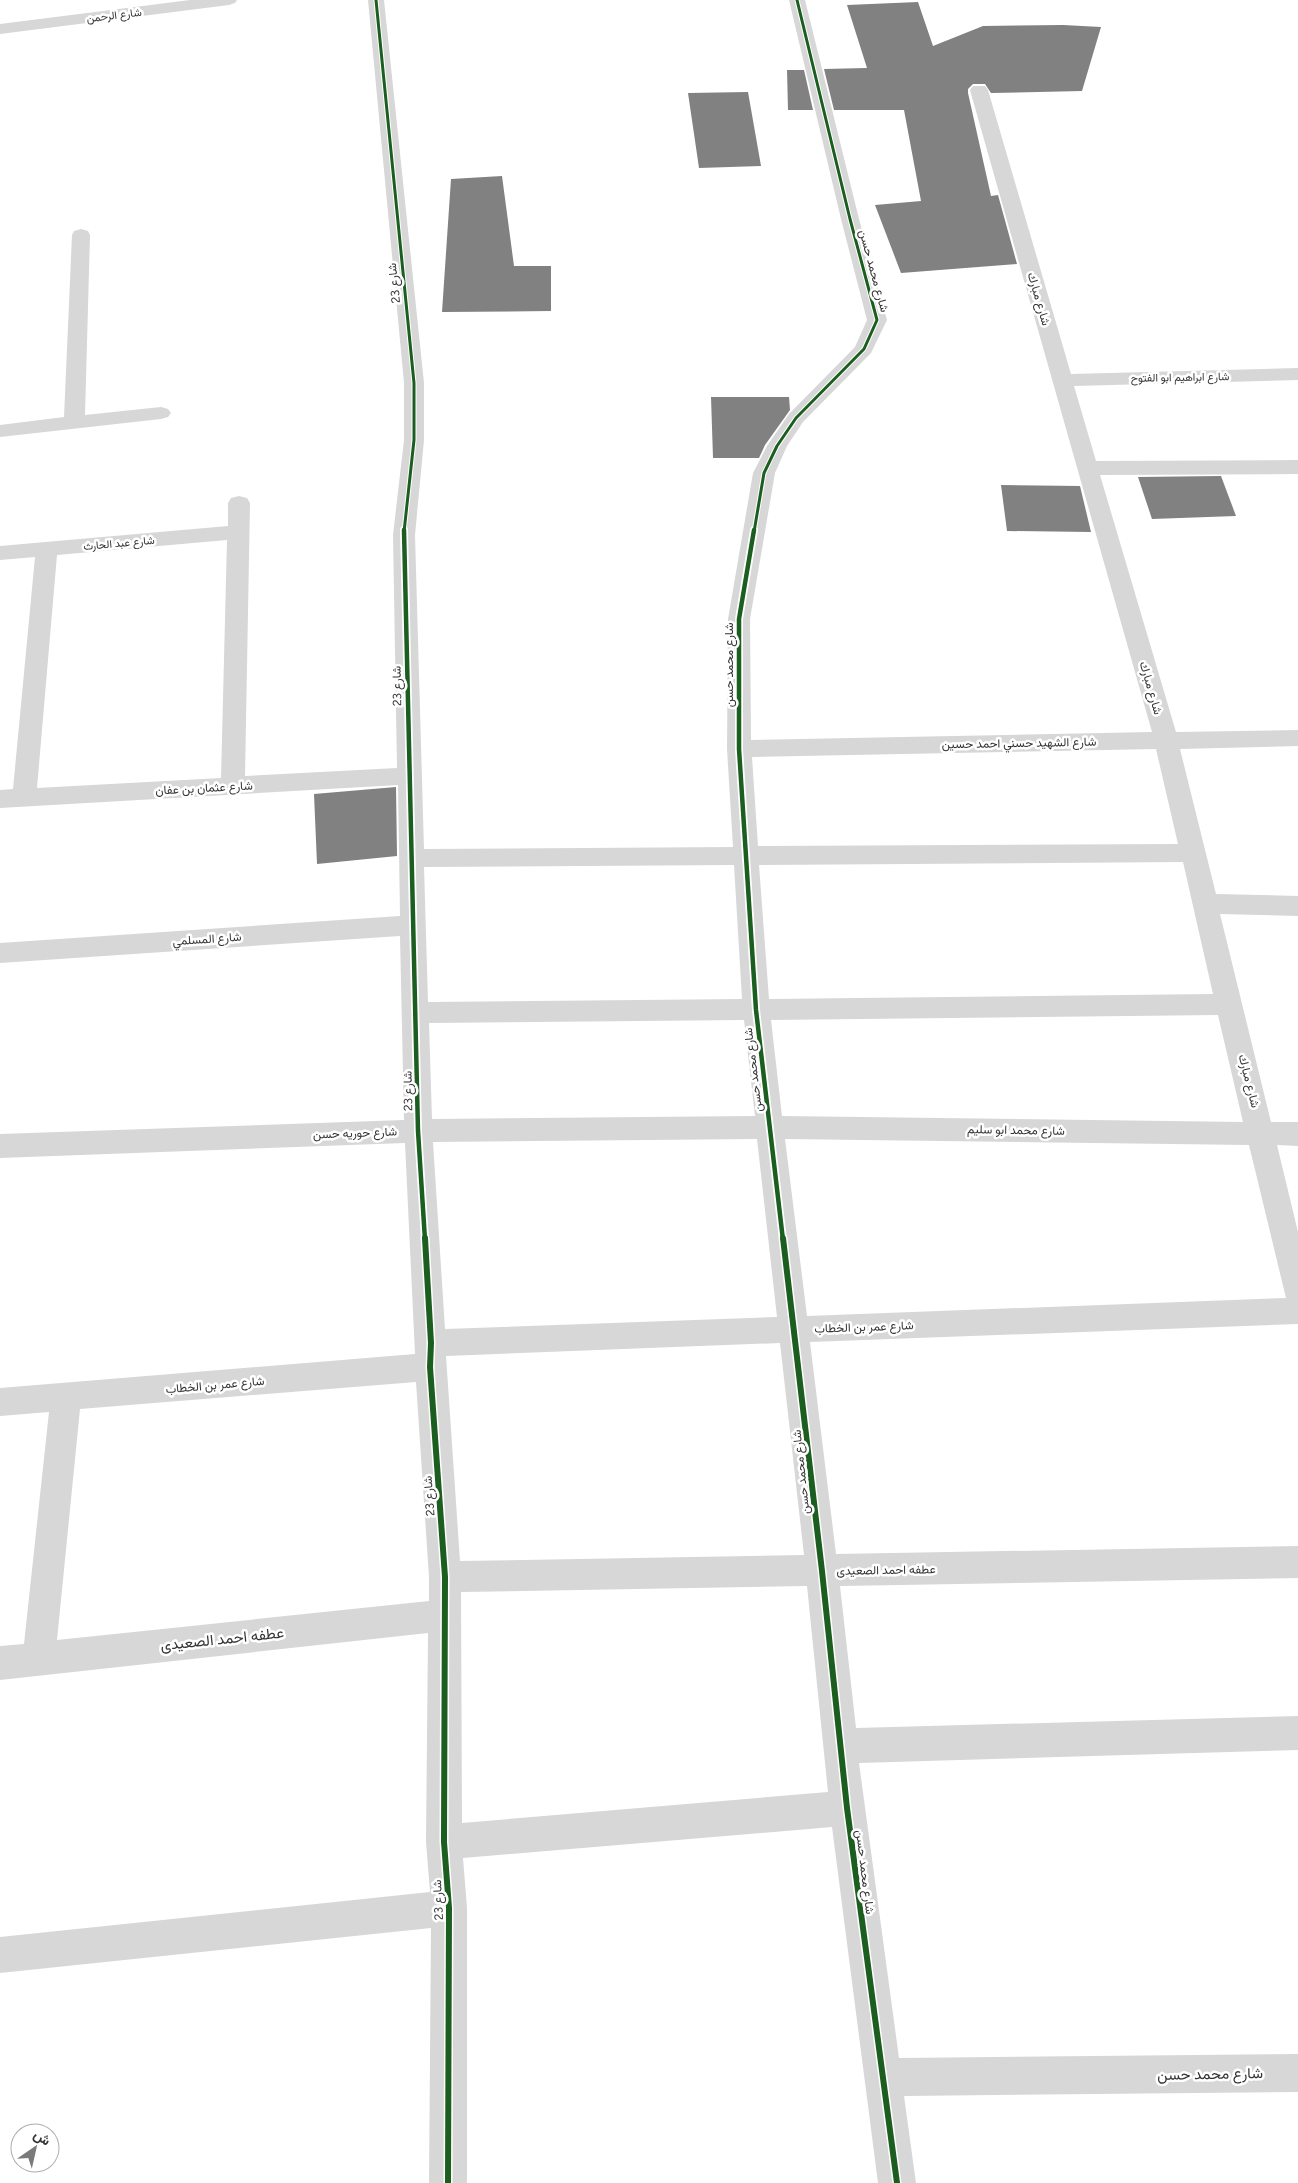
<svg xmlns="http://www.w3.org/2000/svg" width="1298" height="2183" font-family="Figtree,Vazirmatn,sans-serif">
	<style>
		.building { fill: #818181 }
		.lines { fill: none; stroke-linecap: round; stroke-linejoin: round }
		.minor { fill: #d7d7d7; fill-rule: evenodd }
		.cycleway-far2-casing { stroke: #fff; stroke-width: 5 }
		.cycleway-far1-casing { stroke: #fff; stroke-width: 8 }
		.cycleway-casing { stroke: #fff; stroke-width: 9 }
		.cycleway-far2 { stroke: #1b5e20; stroke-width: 3 }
		.cycleway-far1 { stroke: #1b5e20; stroke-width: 4.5 }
		.cycleway { stroke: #1b5e20; stroke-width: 6 }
		.labels { text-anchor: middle; stroke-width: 5; stroke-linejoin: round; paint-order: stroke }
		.far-street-label { font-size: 11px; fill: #333; stroke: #fff }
		.street-label { font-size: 12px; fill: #333; stroke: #fff }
		.near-street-label { font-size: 15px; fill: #333; stroke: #fff }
	</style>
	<rect width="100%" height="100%" fill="#fff"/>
	<!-- building -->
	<path class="building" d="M918,2L933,46L983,26L1063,25L1101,27L1082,91L991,93L985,84H973L968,89V93L991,196L998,195L1017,264L901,273L875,205L921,201L904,110H834L824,69L867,68L847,5Z
		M787,70H804L813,110H788Z
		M748,92L761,166L699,168L688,93Z
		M502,176L514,266H551V311L442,312L451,179Z
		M711,397H789L790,410L765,445L759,458H713Z
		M1221,476L1236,516L1152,519L1138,477Z
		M1001,485L1080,486L1091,532L1007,531Z
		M396,787L397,856L317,864L314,794Z"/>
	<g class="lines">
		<!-- minor -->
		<path class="minor" d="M190,0H237L235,3L229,5L0,34V24Z
			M368,0H384L424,383V440L415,535L424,849L733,847L727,749L728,619L753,473L767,446L789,414L855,347L867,320L841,219L789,0H805L859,219L887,320L871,353L803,422L787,446L775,473L750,619L751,740L1152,732L970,90L973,86H985L988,90L1071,374L1298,368V380L1074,386L1096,461L1298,460V474L1100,475L1176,732L1298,730V746L1180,749L1216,894L1298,896V916L1220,914L1271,1122H1298V1146L1277,1145L1298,1232V1324L810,1342L836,1554L1298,1546V1578L840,1586L856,1728L1298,1716V1750L859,1763L899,2058L1298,2054V2092L904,2096L916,2183H878L832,1827L463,1858L467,1908V2183H429L431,1928L0,1973V1937L430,1892L426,1842L428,1633L0,1680V1646L24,1644L49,1412L0,1416V1388L415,1354L405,1143L0,1158V1134L404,1120L400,936L0,963V943L400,916L398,785L0,808V790L13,789L35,557L0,560V546L228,526V503L231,498L239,496L247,498L250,503L245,776L397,768L393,535L404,440V383ZM227,540L221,778L37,788L57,555ZM1156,749L1178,844L758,846L752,757ZM1183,862L1213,994L769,999L759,865ZM734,865L742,999L428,1002L424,867ZM1218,1015L1243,1122L782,1116L771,1020ZM744,1020L755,1116L432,1119L429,1023ZM757,1139L777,1317L445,1329L433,1142ZM785,1139L1249,1145L1286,1298L807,1316ZM780,1343L804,1555L460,1561L446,1356ZM416,1382L429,1577V1601L57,1640L80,1409ZM807,1586L828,1792L462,1823L461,1592Z
			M81,229L88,231L90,235L85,415L161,407L168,409L171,413L168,417L161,419L0,437V425L64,417L72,235L74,231Z"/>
		<!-- cycleway-far2 casing -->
		<g class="cycleway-far2-casing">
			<path id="cycleway-far2" d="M376,0L414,383V440L404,532
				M754,532L764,473L777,446L796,418L864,349L877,320L850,219L797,0"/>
		</g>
		<!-- cycleway-far1 casing -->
		<g class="cycleway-far1-casing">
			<path id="cycleway-far1" d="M404,530L418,1131L425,1240
				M754,530L739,619V749L756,1010L783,1240"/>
		</g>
		<!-- cycleway casing -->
		<g class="cycleway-casing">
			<path id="cycleway" d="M425,1238L431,1343L430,1367L445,1577L444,1842L449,1908L448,2183
				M783,1238L822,1571L847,1808L897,2183"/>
		</g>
		<!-- cycleway-far2 -->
		<use href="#cycleway-far2" class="cycleway-far2"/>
		<!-- cycleway-far1 -->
		<use href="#cycleway-far1" class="cycleway-far1"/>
		<!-- cycleway -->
		<use href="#cycleway" class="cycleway"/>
	</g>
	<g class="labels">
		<!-- far-street labels -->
		<g class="far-street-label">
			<text transform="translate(114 15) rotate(-7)" y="4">شارع الرحمن</text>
			<text transform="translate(1180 377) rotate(-1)" y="4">شارع ابراهيم ابو الفتوح</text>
			<text transform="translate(119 543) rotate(-5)" y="4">شارع عبد الحارث</text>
		</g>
		<!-- street labels -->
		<g class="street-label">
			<text transform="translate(874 271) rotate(75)" y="4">شارع محمد حسن</text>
			<text transform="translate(394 283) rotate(-96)" y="4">شارع 23</text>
			<text transform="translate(1039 299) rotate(74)" y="4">شارع مبارك</text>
			<text transform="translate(729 665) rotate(-90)" y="4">شارع محمد حسن</text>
			<text transform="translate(397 686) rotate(-91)" y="4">شارع 23</text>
			<text transform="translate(1151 688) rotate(74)" y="4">شارع مبارك</text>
			<text transform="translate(1019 743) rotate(-1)" y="4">شارع الشهيد حسني احمد حسين</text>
			<text transform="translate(204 788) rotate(-3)" y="4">شارع عثمان بن عفان</text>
			<text transform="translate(207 939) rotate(-4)" y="4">شارع المسلمي</text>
			<text transform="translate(753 1070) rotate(-97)" y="4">شارع محمد حسن</text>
			<text transform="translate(1249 1081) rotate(76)" y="4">شارع مبارك</text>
			<text transform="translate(408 1091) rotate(-91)" y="4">شارع 23</text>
			<text transform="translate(1016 1130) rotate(1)" y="4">شارع محمد ابو سليم</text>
			<text transform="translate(355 1133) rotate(-2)" y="4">شارع حوريه حسن</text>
			<text transform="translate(864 1327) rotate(-2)" y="4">شارع عمر بن الخطاب</text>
			<text transform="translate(215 1385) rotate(-5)" y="4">شارع عمر بن الخطاب</text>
			<text transform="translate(801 1472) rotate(-96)" y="4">شارع محمد حسن</text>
			<text transform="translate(429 1496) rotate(-94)" y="4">شارع 23</text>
			<text transform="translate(886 1570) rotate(-1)" y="4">عطفه احمد الصعيدى</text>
			<text transform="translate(865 1872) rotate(83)" y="4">شارع محمد حسن</text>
			<text transform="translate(438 1900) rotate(-93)" y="4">شارع 23</text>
		</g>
		<!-- near-street labels -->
		<g class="near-street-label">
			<text transform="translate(222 1639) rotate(-6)" y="5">عطفه احمد الصعيدى</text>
			<text transform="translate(1210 2074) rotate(-1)" y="5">شارع محمد حسن</text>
		</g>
	</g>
	<!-- north arrow -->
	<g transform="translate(35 2148) rotate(34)"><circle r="24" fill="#ffffff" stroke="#adadad"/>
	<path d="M0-4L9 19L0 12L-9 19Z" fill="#7a7a7a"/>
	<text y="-8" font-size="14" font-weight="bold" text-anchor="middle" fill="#333333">ش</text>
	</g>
</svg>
